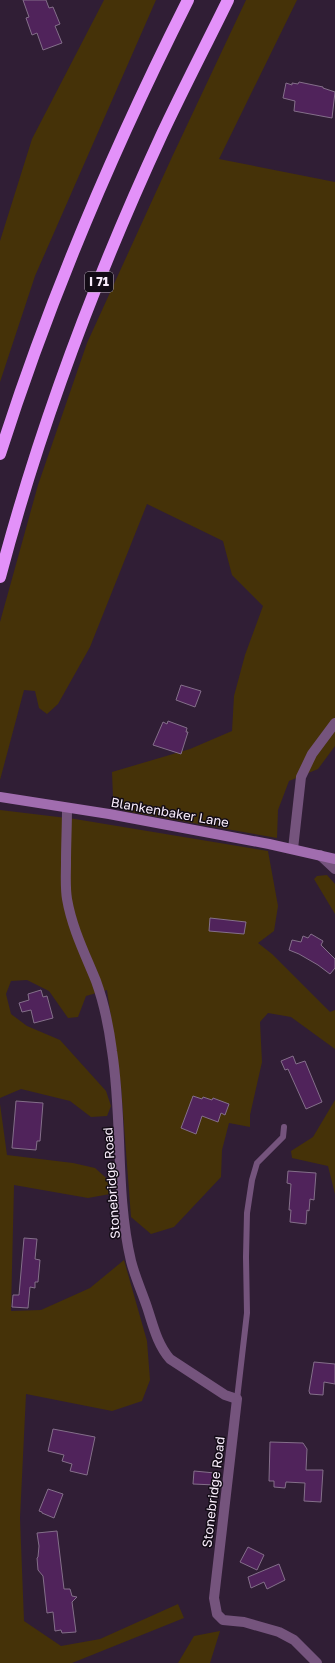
<svg xmlns="http://www.w3.org/2000/svg" width="335" height="1663" font-family="'Golos Text',sans-serif">
	<style>
		.green { fill: #453208 }
		.building { fill: #50235b; stroke: #846f8a }
		.lines { fill: none; stroke-linecap: round; stroke-linejoin: round }
		.lane { stroke: #75547d; stroke-width: 6 }
		.street { stroke: #75547d; stroke-width: 10 }
		.secondary { stroke: #a16daf; stroke-width: 10 }
		.highway { stroke: #e391f9; stroke-width: 12 }
		.labels { text-anchor: middle; stroke-width: 3; stroke-linejoin: round; paint-order: stroke }
		.shield { fill: #130c16; stroke: #b3a9b6; stroke-width: 1 }
		.shield-label { font-size: 12px; font-weight: bold; fill: #f8ecfb }
		.street-label { font-size: 13px; fill: #f8ecfb; stroke: #130c16 }
	</style>
	<rect width="100%" height="100%" fill="#301e35"/>
	<!-- green -->
	<path class="green" d="M104,0H156L35,276L0,382V241L32,139Z
		M246,0H297L219,159L335,182V746L318,769L289,781L278,810L277,838L125,811L113,797L112,772L190,749L232,731L234,696L245,655L263,606L232,575L223,541L147,504L90,647L58,704L47,714L39,708L35,691L24,690L0,780V622L38,485L87,343L172,157Z
		M0,810L75,819L268,851L278,906L274,931L258,943L272,954L330,1012L335,1010V1049L291,1017L268,1013L260,1022L262,1062L250,1115V1127L229,1123L222,1150L221,1177L174,1227L151,1234L131,1217L121,1086L107,990L86,996L78,1017L68,1018L49,991L27,980L11,981L6,994L11,1014L27,1026L60,1040L106,1091L111,1106L107,1116L91,1117L70,1101L21,1089L0,1098Z
		M327,875L335,884V914L314,879L317,876Z
		M335,1100V1194L328,1166L292,1158L291,1151L313,1137Z
		M0,1104L7,1155L73,1163L95,1168L114,1185L110,1194L88,1198L14,1185L11,1311L41,1310L90,1288L124,1260L147,1341L150,1380L142,1401L112,1411L26,1394L20,1518L24,1621L61,1646L100,1639L178,1604L184,1618L72,1663H0Z
		M220,1631L210,1663H178L194,1636Z"/>
	<!-- building -->
	<path class="building" d="M23,0H46L49,8L53,7L60,24L55,26L62,43L43,50L37,33L32,35L26,18L29,17Z
		M299,82L323,87V88L335,92L332,118L294,111L295,101L283,98L286,83L292,85V83L298,84Z
		M181,685L201,691L195,707L176,700Z
		M168,721L187,728L186,732H188L181,754L153,745L163,722L167,724Z
		M210,918L246,922L244,934L209,931Z
		M311,934L323,941L321,945L335,959V968L330,974L318,965L299,954L289,950L292,940L301,942L303,936L308,938Z
		M41,990L43,997L47,996L53,1018L34,1023L31,1010L22,1012L19,1003L29,1000L28,994Z
		M293,1056L296,1064L305,1061L322,1102L306,1109L288,1069L285,1070L281,1061Z
		M193,1096L202,1099L203,1097L212,1100L213,1098L229,1104L225,1115L221,1113L218,1122L202,1116L196,1134L181,1128Z
		M16,1101L43,1103L40,1141H37L36,1150L12,1148Z
		M288,1171L316,1173L314,1200L310,1199L309,1211L307,1210L306,1224L290,1222L291,1210H289L291,1184L287,1183Z
		M24,1238L37,1239L35,1259L40,1260L38,1282H35V1288L30,1287L28,1308L12,1307L13,1295H19Z
		M314,1362L335,1364V1384L324,1382L323,1395L310,1394L309,1391Z
		M53,1429L95,1437L87,1475L70,1471L72,1464L62,1461L64,1455L48,1451Z
		M270,1442L303,1443L307,1449L306,1470H323L321,1502L304,1501L305,1483L286,1482L285,1488L274,1487V1481H269Z
		M194,1471L215,1473V1485L193,1484Z
		M48,1489L63,1494L54,1518L42,1513V1512L39,1511Z
		M57,1531L64,1589H70L72,1596L77,1597L72,1602L76,1632L62,1633L61,1630L55,1631L53,1612L47,1613L43,1576L38,1570L37,1558L38,1557L39,1546L37,1533Z
		M248,1547L264,1555L257,1570L240,1562Z
		M279,1564L285,1580L267,1589L264,1582L251,1588L248,1577Z"/>
	<g class="lines">
		<!-- lane -->
		<path class="lane" d="M237,1399L247,1313L246,1257L247,1213L252,1180L257,1163L283,1137L284,1127"/>
		<!-- street -->
		<path class="street" d="M67,808C67,826 66,844 66,862C66,874 65,887 67,899C72,928 85,954 96,981C104,1003 109,1028 112,1051C123,1121 115,1193 131,1261C135,1277 142,1292 147,1307C153,1325 157,1344 170,1359L225,1395L237,1399L214,1598L217,1614L223,1620L244,1622L279,1632L294,1640L317,1663
			M293,849L301,777L312,754L335,723
			M320,855L335,869"/>
		<!-- secondary -->
		<path class="secondary" d="M0,797L109,814L269,844L335,859"/>
		<!-- highway -->
		<path class="highway" d="M0,454C50,297 114,147 188,0
			M0,577C40,425 96,277 162,134C183,89 206,45 228,0"/>
	</g>
	<g class="labels">
		<!-- shield labels -->
		<rect class="shield" x="85" y="272" width="28" height="20" rx="3"/>
		<g class="shield-label">
			<text x="99" y="286">I 71</text>
		</g>
		<!-- street labels -->
		<g class="street-label">
			<text transform="translate(170 812) rotate(10)" y="5">Blankenbaker Lane</text>
			<text transform="translate(111 1183) rotate(-94)" y="5">Stonebridge Road</text>
			<text transform="translate(213 1492) rotate(-83)" y="5">Stonebridge Road</text>
		</g>
	</g>
</svg>
